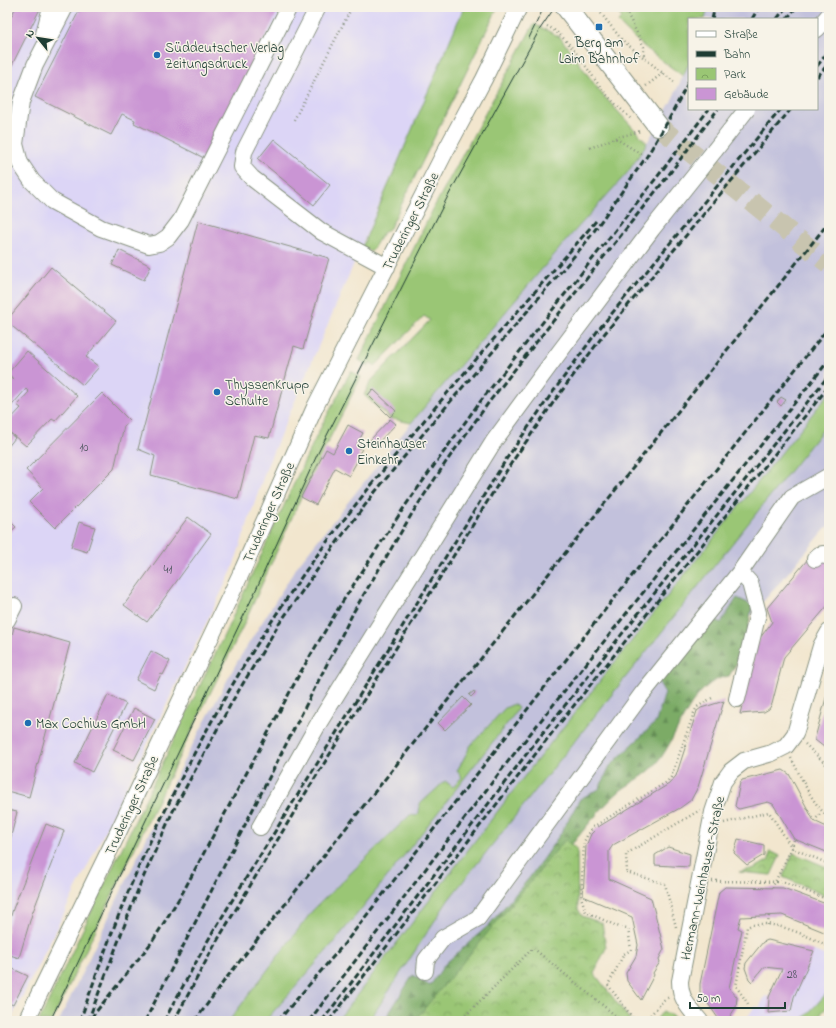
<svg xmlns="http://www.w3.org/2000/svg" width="836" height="1028" font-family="'Indie Flower',sans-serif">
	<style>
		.built { fill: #dcd5f6 }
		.railway { fill: #c2c1dc }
		.green { fill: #9ac674; stroke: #5c8254 }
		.forest { fill: url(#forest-firs); stroke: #4d744d }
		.park { fill: url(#park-crowns); stroke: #5c8254 }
		.building { fill: #ca95d4 }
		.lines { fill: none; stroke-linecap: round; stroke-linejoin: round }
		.major-tunnel { stroke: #c8c4af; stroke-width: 20; stroke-dasharray: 20 10; stroke-linecap: butt }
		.minor-casing { stroke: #889281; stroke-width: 18 }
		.major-casing { stroke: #889281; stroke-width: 22 }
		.path { stroke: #889281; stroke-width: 2.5; stroke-dasharray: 1 3; stroke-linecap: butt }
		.minor { stroke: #fff; stroke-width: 16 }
		.major { stroke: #fff; stroke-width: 20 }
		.tram { stroke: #1f3d34; stroke-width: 1 }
		.rail { stroke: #1f3d34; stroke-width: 3; stroke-dasharray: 6 3; stroke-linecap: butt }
		.minor-bridge-casing { stroke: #889281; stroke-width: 18; stroke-linecap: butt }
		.minor-bridge { stroke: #fff; stroke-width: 16 }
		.poi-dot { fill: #1f6fb2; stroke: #f7f3e8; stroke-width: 1.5 }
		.labels { text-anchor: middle; stroke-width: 3; stroke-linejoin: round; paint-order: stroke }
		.number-label { font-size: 12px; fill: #4a535c }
		.poi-label { font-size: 14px; fill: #1f3d34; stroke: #f7f3e8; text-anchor: start }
		.street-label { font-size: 14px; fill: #1f3d34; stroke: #f7f3e8 }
	</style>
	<defs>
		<pattern id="forest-firs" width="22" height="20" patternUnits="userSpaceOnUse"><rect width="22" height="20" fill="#7bab66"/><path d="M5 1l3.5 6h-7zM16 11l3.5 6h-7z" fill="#648c55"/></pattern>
		<pattern id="park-crowns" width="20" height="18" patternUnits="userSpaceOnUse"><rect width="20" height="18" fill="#9ac674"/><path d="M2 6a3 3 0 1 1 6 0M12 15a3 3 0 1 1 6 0" fill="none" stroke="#7da260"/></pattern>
	</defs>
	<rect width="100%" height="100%" fill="#f7f3e8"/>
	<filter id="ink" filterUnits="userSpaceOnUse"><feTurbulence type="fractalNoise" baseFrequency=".025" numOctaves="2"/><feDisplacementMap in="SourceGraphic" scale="8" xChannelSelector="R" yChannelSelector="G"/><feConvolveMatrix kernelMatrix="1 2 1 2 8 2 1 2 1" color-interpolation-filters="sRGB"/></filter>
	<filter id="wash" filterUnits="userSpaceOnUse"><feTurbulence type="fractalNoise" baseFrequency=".012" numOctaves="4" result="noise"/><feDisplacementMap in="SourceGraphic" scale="16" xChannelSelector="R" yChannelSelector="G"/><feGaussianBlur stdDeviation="0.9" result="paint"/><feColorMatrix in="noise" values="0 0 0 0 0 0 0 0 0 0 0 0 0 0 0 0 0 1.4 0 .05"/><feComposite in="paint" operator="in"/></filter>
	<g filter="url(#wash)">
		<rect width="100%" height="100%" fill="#f2e6ce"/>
		<!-- built -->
		<path class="built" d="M7,7H464L267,466L232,570L100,841L10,1021H7Z
			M768,940L814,951L829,957V991L801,1021H745L755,1006L759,1008L765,996L769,997L781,970L764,967L752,982L749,979L745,968L746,963L763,942Z"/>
		<!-- railway -->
		<path class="railway" d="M708,7H829V525L677,702L414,1021H59L181,766L237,662L298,565L411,423L571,235L628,172L647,143L671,102L689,63V109H817V19H705Z"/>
		<!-- green -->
		<path class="green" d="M464,7H498L390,228L382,234L371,252L362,247Z
			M613,7H708L705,19H689V63L683,76C660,59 637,43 618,22L622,18Z
			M534,24L560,37L601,93L647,143L628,172L571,235L411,423L389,418L364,395L371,381L430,320L424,316L375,366L370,362L368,366L359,360L434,207Z
			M351,371L361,377L311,475L244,624L152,812L52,1021H39L228,627L304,462L322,425Z
			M829,393V422L449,899L369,1021H337L530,769Z
			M514,704L518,708L513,716C432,819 354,924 265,1021H229L313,910L410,815L416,816L419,813L420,804L445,781L453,787L462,777L457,771L471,745L505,708Z
			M829,991V1005L814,1021H801Z"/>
		<!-- forest -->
		<path class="forest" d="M737,598L752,605L745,649L729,676C692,680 678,738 657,763C646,776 635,780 621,790C610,799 600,811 591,821L426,1021H384L413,975L430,986L445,964L489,925L530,877L561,833L580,799L599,789L610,766L656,722L665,693L657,679L708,616L721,623Z"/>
		<!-- park -->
		<path class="park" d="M565,840L577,849L578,909L582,916L602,923L606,948L594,973L631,1021H414Z
			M770,851L780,856L771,875L739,872L755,868L769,860Z
			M793,853L829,868L828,897L783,877Z
			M663,1011L674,1017L671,1021H655Z"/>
		<g id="blocks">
			<!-- building -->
			<path class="building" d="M16,7H41L7,75V24Z
				M81,7H280L204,158L134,123L135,120L122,114L111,135L35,97Z
				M274,139L330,185L314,205L258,159Z
				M198,221L329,258L303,349L294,346L269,438L254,435L238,499L151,475L155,456L138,449Z
				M119,250L151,266L144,280L112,265Z
				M51,267L116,321L86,357L99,367L83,385L7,322V320Z
				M27,351L77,396L55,421L52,419L26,446L7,430V423L21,408L17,405L29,392L26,389L7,411V374L14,380L8,373Z
				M373,389L396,411L390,417L368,395Z
				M102,393L130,421L124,426L114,469L55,528L29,502L43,488L26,470Z
				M781,397L786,400L781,406L777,402Z
				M390,419L396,424L375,446L370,440Z
				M348,425L363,433L356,446L362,449L358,455L360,456L349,476L335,468L316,505L301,497L326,449L333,453Z
				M7,431L15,438L7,448Z
				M188,517L211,534L147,622L124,605Z
				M7,518L16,527L7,535Z
				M79,522L95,527L87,552L71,547Z
				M829,551V604L784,657L772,704L769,709L764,712L740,714L757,642L772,622L767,608L808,559Z
				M14,627L70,643L29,797L7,791V655Z
				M151,651L170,661L163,675L161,674L154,689L136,680Z
				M829,687V751L815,740V738Z
				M474,691L475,693L471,697L469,695Z
				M108,695L126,704L92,772L75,763Z
				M463,697L471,705L445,730L438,723Z
				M724,701L698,787L691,800L680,808L613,845L609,851V879L651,898L664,949L659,959L660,962L653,973L654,975L641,1000L627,981L626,973L636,956L638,945L632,917L583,896L586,846L591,834L598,827L669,784L676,776L697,711L701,708Z
				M134,708L155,719L134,760L113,750Z
				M783,770L789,774L814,821L829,828V853L794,839L773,804L768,802L739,809L737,808L735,806L740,783L742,780Z
				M7,810L17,812L8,848L7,847Z
				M46,824L64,831L32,914L19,958L7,954V929L13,909Z
				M738,839L764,845V855L747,865L734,853Z
				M668,847L690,854L689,867L655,865V855Z
				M725,887L783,888L829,905V934L782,915L741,917L738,928L742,930L729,988L737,997L736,1007L727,1021H720L700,992V984L719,892Z
				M768,940L814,951L794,997L791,1011L768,1013L769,997L782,969L764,967L752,982L749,979L745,968L746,963L763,942Z
				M9,967L28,976L13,1005L7,1002V970Z"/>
		</g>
	</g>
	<g filter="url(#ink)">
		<use href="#blocks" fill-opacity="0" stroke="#889281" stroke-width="1"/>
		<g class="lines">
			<!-- major-tunnel -->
			<path class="major-tunnel" d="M658,126L829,264"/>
			<!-- minor casing -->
			<g class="minor-casing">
				<path id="minor" d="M65,7L35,65L21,102L15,144L20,163L32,181L52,201L101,228L149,245L159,243L168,237L181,220L289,7
					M318,7L244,152L242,167L252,178L322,232L387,267
					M817,29L829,15
					M44,34L51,7
					M815,559L819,555L823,554L825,556
					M7,620L14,606
					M737,699L758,613L750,583L740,572
					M260,827L320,721L494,441L558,354L652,229L715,150
					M425,971L426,960L443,938L478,918L642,694L740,572L792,497L829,476
					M26,1021L113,843L243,569L315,407L445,152L484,79L519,7
					M700,1021C689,1008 680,999 680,981L713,812L723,782L731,771L744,761L772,753L786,746L795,734L821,646L829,632"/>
			</g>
			<!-- major casing -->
			<g class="major-casing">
				<path id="major" d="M566,7L658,126"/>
			</g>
			<!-- path -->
			<path class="path" d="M596,7L622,40L674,82
				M624,7L644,47V58
				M547,26C571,38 589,74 606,94C614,103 623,111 631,119
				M615,44L622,40
				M646,86L663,73
				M294,120L352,7
				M615,138L641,131
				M590,148L615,138L641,154
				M805,744L829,767
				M791,758C801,776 812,805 829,817
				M814,821L822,812
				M724,823L769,812L792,848L829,864
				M712,881L784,882L829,900
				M772,888L792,848L794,839
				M768,925L769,915
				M676,927L665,884L627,872L626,854L700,810
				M748,1004L736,986L747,927C769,916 808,937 829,946
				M460,1021L533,948L622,1021
				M635,1021L608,985L624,954L631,950L628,928L619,927L586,912L581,897L584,842L588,834L593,827L667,782L671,777L694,713L697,707L712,698
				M645,1021L664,1000L669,997
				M822,1021L829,1014"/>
			<!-- minor -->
			<use href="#minor" class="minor"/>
			<!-- major -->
			<use href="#major" class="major"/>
			<!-- tram -->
			<path class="tram" d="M529,38L544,7
				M50,1021L254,594L317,455L447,198L540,29L555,7"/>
			<!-- rail -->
			<path class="rail" d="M712,19L715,7
				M752,19L759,7
				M777,19L786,7
				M787,19L796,7
				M817,66L829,51
				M817,77L829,63
				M91,1018L152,942L183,892L300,673L341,604L405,506L476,407L661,172L709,109
				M80,1021C105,949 132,875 167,807C205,729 249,653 298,582C329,537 364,494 398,452C462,374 530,298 596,221
				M88,1021L139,887L173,811L233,700L279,624L329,553L375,492L428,428L587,241L647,156L668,121L689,81
				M145,1021L354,611L413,512L446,462L489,402L667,177L718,109
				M164,1021L207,942L233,899L507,458L550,396L599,329L781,109
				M174,1021L214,946L305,794L512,462L555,400L605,333L791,109
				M195,1021L224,981L829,222
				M278,1021L345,943L608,606L829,327
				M309,1021L510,759L829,360
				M322,1021L538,739L829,375
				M329,1021L544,743L829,386"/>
			<!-- minor-bridge casing -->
			<g class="minor-bridge-casing">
				<path id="minor-bridge" d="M715,150L747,109"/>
			</g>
			<!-- minor-bridge -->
			<use href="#minor-bridge" class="minor-bridge"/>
		</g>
	</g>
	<!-- markers -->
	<g class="poi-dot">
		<rect x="595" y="23" width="8" height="8" rx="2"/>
		<circle cx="157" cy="55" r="4"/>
		<circle cx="217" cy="392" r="4"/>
		<circle cx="349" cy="451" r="4"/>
		<circle cx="28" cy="723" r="4"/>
	</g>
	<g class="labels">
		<!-- number labels -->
		<g class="number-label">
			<text x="84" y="451">10</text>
			<text x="168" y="573">41</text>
			<text x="792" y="978">28</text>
		</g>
		<!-- poi labels -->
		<g class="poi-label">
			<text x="599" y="47" text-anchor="middle">Berg am<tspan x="599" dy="16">Laim Bahnhof</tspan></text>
			<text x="165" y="52">Süddeutscher Verlag<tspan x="165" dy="16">Zeitungsdruck</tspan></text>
			<text x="225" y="389">ThyssenKrupp<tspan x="225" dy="16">Schulte</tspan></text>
			<text x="357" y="448">Steinhauser<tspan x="357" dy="16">Einkehr</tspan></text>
			<text x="36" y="728">Max Cochius GmbH</text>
		</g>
		<!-- street labels -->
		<g class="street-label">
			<text transform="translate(410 221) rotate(-63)" y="5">Truderinger Straße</text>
			<text transform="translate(268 512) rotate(-66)" y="5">Truderinger Straße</text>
			<text transform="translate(131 805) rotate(-65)" y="5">Truderinger Straße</text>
			<text transform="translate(702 878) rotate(-78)" y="5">Hermann-Weinhauser-Straße</text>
		</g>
	</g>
	<!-- margin -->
	<rect width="836" height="1028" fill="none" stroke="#f7f3e8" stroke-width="24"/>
	<!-- legend -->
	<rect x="688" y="18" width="130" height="92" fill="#f7f3e8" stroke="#a1aaa0"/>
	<rect x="696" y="31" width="20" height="6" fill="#ffffff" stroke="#a1aaa0"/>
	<text x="724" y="38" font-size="12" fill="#1f3d34">Straße</text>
	<rect x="696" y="51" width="20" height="6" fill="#1f3d34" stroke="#a1aaa0"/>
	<text x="724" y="58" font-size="12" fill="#1f3d34">Bahn</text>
	<rect x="696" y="68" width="20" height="12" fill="url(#park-crowns)" stroke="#a1aaa0"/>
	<text x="724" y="78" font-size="12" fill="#1f3d34">Park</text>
	<rect x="696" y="88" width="20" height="12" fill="#ca95d4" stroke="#a1aaa0"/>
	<text x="724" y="98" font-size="12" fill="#1f3d34">Gebäude</text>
	<!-- north arrow -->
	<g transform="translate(38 38) rotate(300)" stroke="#f7f3e8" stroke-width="3" paint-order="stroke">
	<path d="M0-3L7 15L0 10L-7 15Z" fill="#1f3d34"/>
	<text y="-6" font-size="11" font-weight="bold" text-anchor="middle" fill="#1f3d34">N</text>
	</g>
	<!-- scale -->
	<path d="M690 1002v6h95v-6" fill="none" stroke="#1f3d34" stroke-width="2"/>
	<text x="696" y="1002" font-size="12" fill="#1f3d34" stroke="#f7f3e8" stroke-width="3" paint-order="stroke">50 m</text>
</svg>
